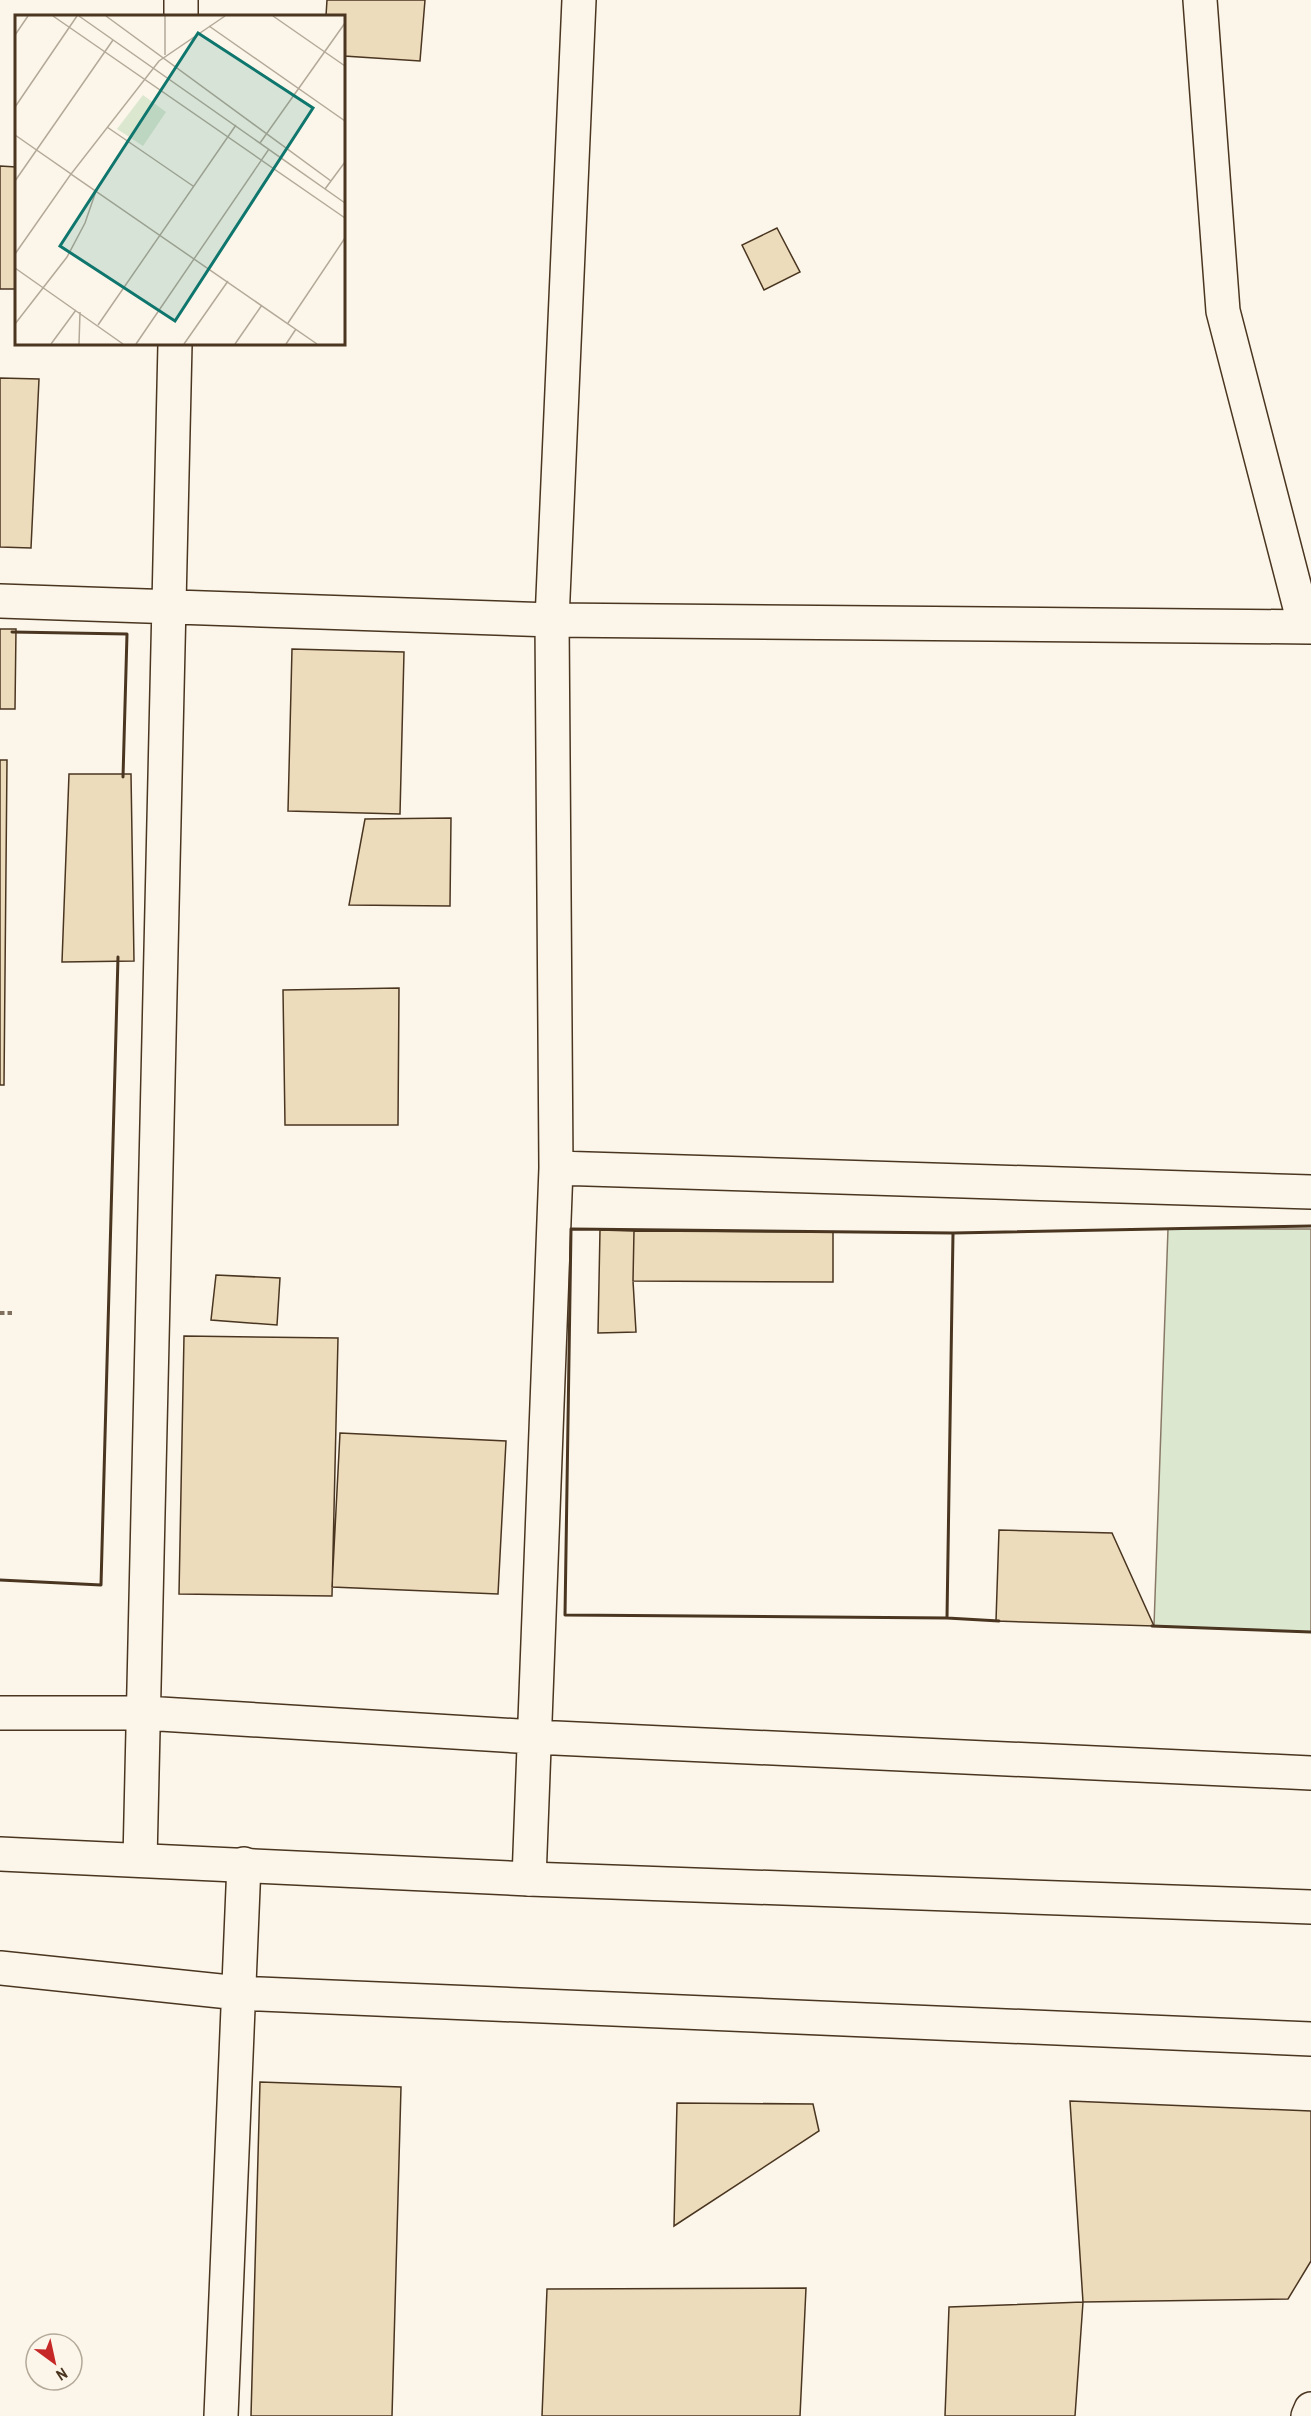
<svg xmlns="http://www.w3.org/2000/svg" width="1311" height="2416" font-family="'Archivo Narrow',sans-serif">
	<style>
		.green { fill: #dce7d0; stroke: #887966; stroke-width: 1.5 }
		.building { fill: #ecdcbc; stroke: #4a3520; stroke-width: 1.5 }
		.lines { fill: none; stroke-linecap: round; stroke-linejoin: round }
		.minor-casing { stroke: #4a3520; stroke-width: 36 }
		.major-casing { stroke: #4a3520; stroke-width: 36 }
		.path { stroke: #7f6f5c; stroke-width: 4; stroke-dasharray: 4.5 3; stroke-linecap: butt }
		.minor { stroke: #fbf6e9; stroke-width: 33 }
		.major { stroke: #fbf6e9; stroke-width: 33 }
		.wall { stroke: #4a3520; stroke-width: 3 }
		.inset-road { fill: none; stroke: #b4a999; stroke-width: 1.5 }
		.view { fill: #0f766e; fill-opacity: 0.15; stroke: #0f766e; stroke-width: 3 }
		.inset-edge { fill: none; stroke: #4a3520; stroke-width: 3 }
	</style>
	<rect width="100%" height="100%" fill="#fbf6e9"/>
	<!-- green -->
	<path class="green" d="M1168,1229H1311V1632L1154,1626Z"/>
	<!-- building -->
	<path class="building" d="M327,0H425L420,61L344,56V16H326Z
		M0,166L16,167V289H0Z
		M777,228L800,272L764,290L742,245Z
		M0,378L39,379L31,548L0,547Z
		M0,629H16L15,709H0Z
		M292,649L404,652L400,814L288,811Z
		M0,760H7L4,1085H0Z
		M69,774H131L134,961L62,962Z
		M451,818L450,906L349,905L365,819Z
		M399,988L398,1125H285L283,990Z
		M600,1230L634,1231L633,1281L636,1332L598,1333Z
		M634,1231L833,1232V1282L633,1281Z
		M216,1275L280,1278L277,1325L211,1320Z
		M184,1336L338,1338L332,1596L179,1594Z
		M340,1433L506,1441L498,1594L332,1587Z
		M999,1530L1112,1533L1154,1626L996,1621Z
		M260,2082L401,2087L392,2416H251Z
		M1070,2101L1311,2111V2261L1288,2299L1083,2302Z
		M677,2103L813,2104L819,2131L674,2226Z
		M806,2288L800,2416H542L547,2289Z
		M1083,2302L1075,2416H945L949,2307Z"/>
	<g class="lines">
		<!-- minor casing -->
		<g class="minor-casing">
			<path id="minor" d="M1200,0L1223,311L1305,627
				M181,16V0
				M0,601L552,620L1311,627
				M556,1168L1311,1192
				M0,1713H144L534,1737L1311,1773
				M140,1860L175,344
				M529,1879L556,1168L552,620L579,0
				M0,1968L239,1993L1311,2039
				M221,2416L244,1864
				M1308,2416L1311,2409"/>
		</g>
		<!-- major casing -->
		<g class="major-casing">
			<path id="major" d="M0,1854L529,1879L1311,1907"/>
		</g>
		<!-- path -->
		<path class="path" d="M0,1313H15"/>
		<!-- minor -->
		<use href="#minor" class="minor"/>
		<!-- major -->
		<use href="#major" class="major"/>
		<!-- wall -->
		<path class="wall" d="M12,632L127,634L123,777
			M571,1229L953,1233L947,1618L565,1615Z
			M953,1236V1233L1311,1226
			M0,1580L101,1585L118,957
			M947,1617V1618L999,1621
			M1152,1626L1311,1632"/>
	</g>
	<!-- overview -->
	<g transform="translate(15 15)">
		<rect width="330" height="330" fill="#fbf6e9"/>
		<path d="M128,80L151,97L128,131L102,114Z" fill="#dce7d0"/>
		<path class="inset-road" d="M38,1L330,203M64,1L330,188M91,1L316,166M210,1L144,46L56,159L302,329M258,1L330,51M194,11L330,106M0,20L13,1M150,40V1M0,92L62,1M92,112L178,171M0,120L56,159L0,239M245,128L330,8M0,166L98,25M310,174L330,147M0,253L108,329M273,308L330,223M0,309L52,242L70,208L81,176M83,310L221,110M36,329L61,295M64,329L65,297M121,329L254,134M169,329L213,266M220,329L247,290M271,329L281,314"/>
		<path class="view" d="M183,18L298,93L160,306L45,231Z"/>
		<rect width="330" height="330" class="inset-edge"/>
	</g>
	<!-- north arrow -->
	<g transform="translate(54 2362) rotate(147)"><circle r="28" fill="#fbf6e9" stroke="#b4a999" stroke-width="1.5"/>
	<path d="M0-4.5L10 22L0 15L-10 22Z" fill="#c62828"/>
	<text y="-9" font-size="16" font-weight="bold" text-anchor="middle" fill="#4a3520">N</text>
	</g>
</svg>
